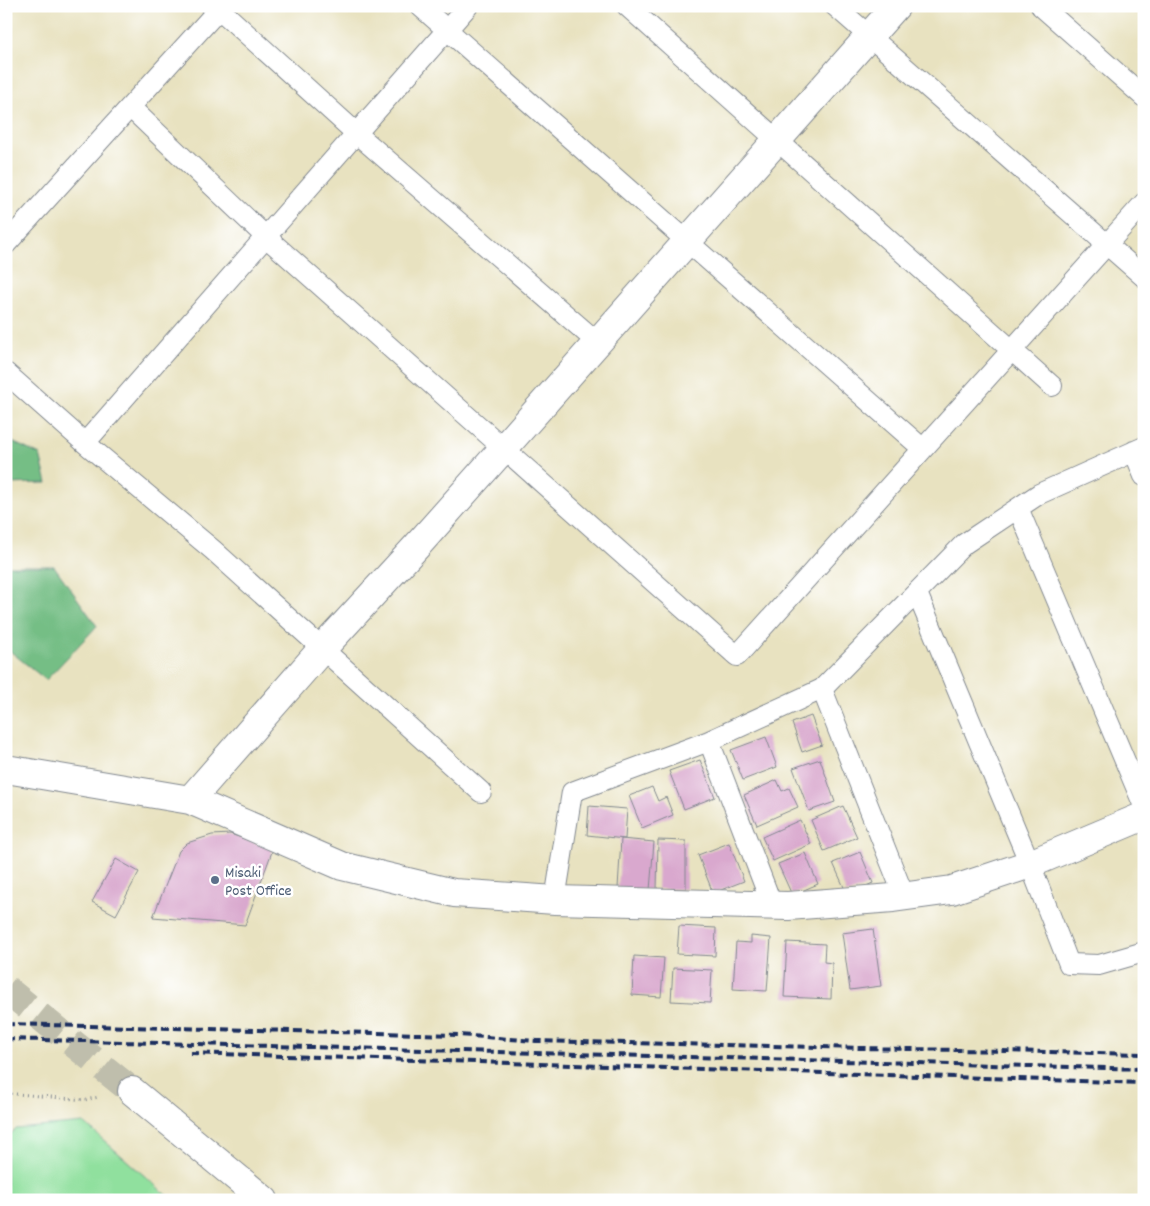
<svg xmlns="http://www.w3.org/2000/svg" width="1150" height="1206" font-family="Dekko,sans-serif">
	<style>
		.green { fill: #90e09e; stroke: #56887e }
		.forest { fill: #74be85; stroke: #487672 }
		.building { fill: #d9a8ce }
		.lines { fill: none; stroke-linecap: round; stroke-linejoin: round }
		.secondary-tunnel { stroke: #bfbeac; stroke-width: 28; stroke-dasharray: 28 14; stroke-linecap: butt }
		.street-casing { stroke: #82888f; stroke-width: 22 }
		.secondary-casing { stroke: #82888f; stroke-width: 30 }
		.path { stroke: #82888f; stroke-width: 3; stroke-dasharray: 1 4; stroke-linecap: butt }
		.street { stroke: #fff; stroke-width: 20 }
		.secondary { stroke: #fff; stroke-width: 28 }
		.rail { stroke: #1b2f5e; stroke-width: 4; stroke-dasharray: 8 4; stroke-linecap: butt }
		.service-dot { fill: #5c6f8a; stroke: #fff; stroke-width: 2 }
		.labels { text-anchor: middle; stroke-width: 5; stroke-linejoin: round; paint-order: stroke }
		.service-label { font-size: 16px; fill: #4e5e75; stroke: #fff; text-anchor: start }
	</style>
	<rect width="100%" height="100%" fill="#fff"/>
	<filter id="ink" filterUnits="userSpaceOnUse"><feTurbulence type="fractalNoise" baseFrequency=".02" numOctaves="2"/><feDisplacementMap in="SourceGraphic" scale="10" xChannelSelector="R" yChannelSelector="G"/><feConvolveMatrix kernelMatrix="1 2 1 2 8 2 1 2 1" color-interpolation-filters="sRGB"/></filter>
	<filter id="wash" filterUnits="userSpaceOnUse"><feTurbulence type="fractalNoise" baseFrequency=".0096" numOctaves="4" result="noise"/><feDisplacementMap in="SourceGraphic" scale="20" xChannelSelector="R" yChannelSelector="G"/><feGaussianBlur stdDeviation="1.12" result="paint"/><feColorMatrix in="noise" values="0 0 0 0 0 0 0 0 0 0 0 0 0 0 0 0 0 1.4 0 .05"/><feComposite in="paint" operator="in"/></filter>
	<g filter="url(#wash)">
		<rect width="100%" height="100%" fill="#e8e2c0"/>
		<!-- green -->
		<path class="green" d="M84,1123L172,1200H6V1139L16,1129Z"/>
		<!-- forest -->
		<path class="forest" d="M6,439L40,455L47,483L6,484Z
			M6,566H54L97,626L46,680L6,648Z"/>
		<g id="blocks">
			<!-- building -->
			<path class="building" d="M811,716L822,745L802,752L792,723Z
				M766,737L777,767L743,780L731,750Z
				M820,759L835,802L809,811L793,768Z
				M700,760L715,797L684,809L669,771Z
				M777,780L782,791L789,788L798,807L757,825L744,795Z
				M652,787L658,801L666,797L673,815L642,828L629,796Z
				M589,806L627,809L625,839L587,835Z
				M843,806L857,837L824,851L811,820Z
				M800,820L811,844L773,861L762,837Z
				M230,834L273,849L245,925L153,917L179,851L187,843L212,835Z
				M621,839L654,842L650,890L618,888Z
				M658,840L686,841V889H657Z
				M729,843L744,881L713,893L698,855Z
				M860,852L873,883L847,894L833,863Z
				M805,853L818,884L792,895L778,864Z
				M116,859L139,872L116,915L92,902Z
				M679,926L716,928L715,956L677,954Z
				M873,929L881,986L850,990L842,933Z
				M751,936L771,938L767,991L733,989L736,942L751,943Z
				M787,942L825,944L824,962L832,963L831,999L784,997Z
				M634,956L664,958L661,997L632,995Z
				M673,968L712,970L710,1003L671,1001Z"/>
		</g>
	</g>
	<g filter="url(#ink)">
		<use href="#blocks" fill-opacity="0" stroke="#82888f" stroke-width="1"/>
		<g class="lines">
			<!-- secondary-tunnel -->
			<path class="secondary-tunnel" d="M6,989L132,1091"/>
			<!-- street casing -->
			<g class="street-casing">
				<path id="street" d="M216,6L356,133L597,342
					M420,6L923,449
					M627,6L1052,386
					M835,6L1144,277
					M1041,6L1144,97
					M130,107L219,9
					M6,244L130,107L266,237L737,656L1144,203
					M6,373L85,443L213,550L481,792
					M85,443L468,6
					M1134,451L1144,476
					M1018,508L1144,806
					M917,593L1030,864L1069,964L1099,965L1144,952
					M822,689L904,896
					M709,741L772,905
					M555,900L572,792L709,741L822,689L964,544L1039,494L1144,447"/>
			</g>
			<!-- secondary casing -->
			<g class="secondary-casing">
				<path id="secondary" d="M6,769L190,800L342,866L454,893L555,900L788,906L893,898L952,890L1030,864L1144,816
					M190,800L322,649L416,547L896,6
					M132,1091L264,1200"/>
			</g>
			<!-- path -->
			<path class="path" d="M6,1093L85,1100L99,1097"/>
			<!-- street -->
			<use href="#street" class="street"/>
			<!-- secondary -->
			<use href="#secondary" class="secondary"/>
			<!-- rail -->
			<path class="rail" d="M6,1024L459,1035L536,1041L1144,1054
				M6,1039L1144,1069
				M191,1053L1144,1083"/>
		</g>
	</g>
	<!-- markers -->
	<circle class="service-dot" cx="215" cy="880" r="5"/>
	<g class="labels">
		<!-- service labels -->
		<g class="service-label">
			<text x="225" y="877">Misaki<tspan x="225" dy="18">Post Office</tspan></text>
		</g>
	</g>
	<!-- margin -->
	<rect width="1150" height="1206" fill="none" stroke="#fff" stroke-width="25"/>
</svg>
